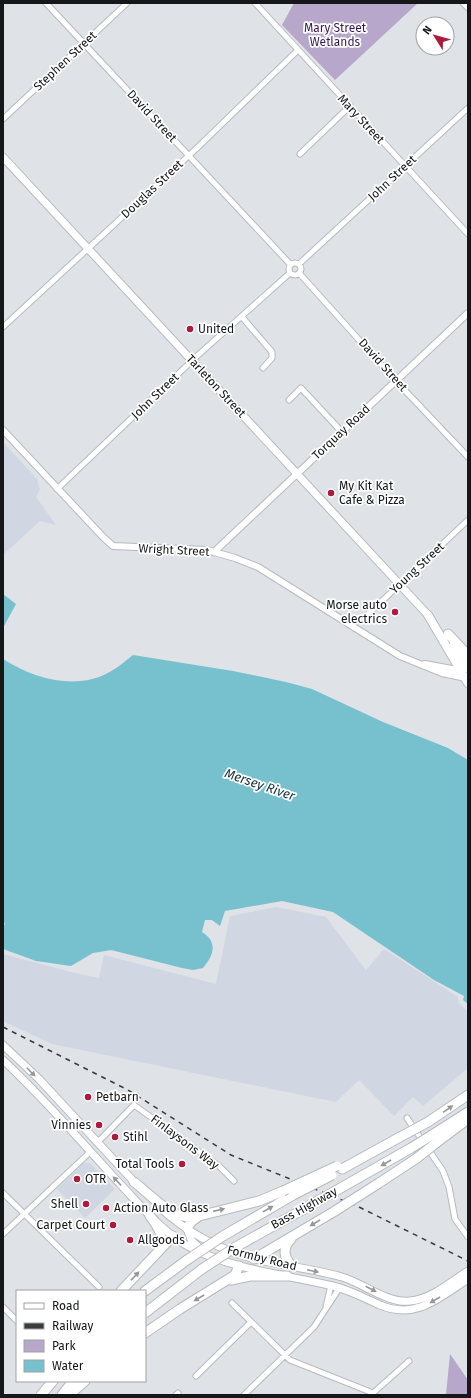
<svg xmlns="http://www.w3.org/2000/svg" width="471" height="1398" font-family="'Fira Sans',sans-serif">
	<style>
		.built { fill: #d0d7e2 }
		.green { fill: #b6a7cb }
		.water { fill: #77c1cf }
		.lines { fill: none; stroke-linecap: round; stroke-linejoin: round }
		.minor-casing { stroke: #b7babe; stroke-width: 7 }
		.tertiary-casing { stroke: #b7babe; stroke-width: 8 }
		.secondary-casing { stroke: #b7babe; stroke-width: 9 }
		.trunk-casing { stroke: #b7babe; stroke-width: 10 }
		.motorway-casing { stroke: #b7babe; stroke-width: 11 }
		.minor { stroke: #fff; stroke-width: 5 }
		.tertiary { stroke: #fff; stroke-width: 6 }
		.secondary { stroke: #fff; stroke-width: 7 }
		.trunk { stroke: #fff; stroke-width: 8 }
		.motorway { stroke: #fff; stroke-width: 9 }
		.rail { stroke: #3a3c3e; stroke-width: 1.5; stroke-dasharray: 5 5; stroke-linecap: butt }
		.motorway-bridge-casing { stroke: #b7babe; stroke-width: 11; stroke-linecap: butt }
		.motorway-bridge { stroke: #fff; stroke-width: 9 }
		.oneway { fill: #969798 }
		.poi-dot { fill: #ae1a3e; stroke: #fff; stroke-width: 1.5 }
		.labels { text-anchor: middle; stroke-width: 3.5; stroke-linejoin: round; paint-order: stroke }
		.park-label { font-size: 12px; fill: #391956; stroke: #fff }
		.street-label { font-size: 12px; fill: #161719; stroke: #fff }
		.poi-label { font-size: 12px; fill: #161719; stroke: #fff; text-anchor: start }
		.water-label { font-size: 13px; font-style: italic; fill: #11363d; stroke: #fff }
	</style>
	<rect width="100%" height="100%" fill="#dfe2e6"/>
	<!-- built -->
	<path class="built" d="M3,442L37,479L40,489L36,497L56,525L40,521L3,555Z
		M276,907L326,917L366,970L384,949L458,997V1002L468,1012V1068L423,1106L413,1097L394,1116L359,1080L336,1102L52,1044L3,1021V954L71,972L99,978L104,955L216,984L230,916Z
		M84,1163H90L115,1189L85,1218L57,1189Z"/>
	<!-- green -->
	<path class="green" d="M294,3H418L335,80L282,25Z
		M450,1354L468,1380V1395H446Z"/>
	<!-- water -->
	<path class="water" d="M3,594L16,604L3,628Z
		M133,655L233,671L286,682L312,689L383,722L448,748L468,760V1004L463,1000L464,996L434,980L333,912L282,901L225,911L220,926L212,920H205L202,932C218,942 214,955 203,968L193,970L182,968L111,950L93,953L71,966L36,961L3,949V929L5,923L3,922V659C34,679 79,692 113,670C120,666 126,660 133,655Z"/>
	<g class="lines">
		<!-- minor casing -->
		<g class="minor-casing">
			<path id="minor" d="M46,3L290,264
				M255,3L468,234
				M463,3L468,8
				M3,119L127,3
				M300,154L350,106
				M289 269a6 6 0 1 1 12 0a6 6 0 1 1-12 0Z
				M299,264L468,108
				M299,273L396,381L468,457
				M242,317L272,352V358L263,368
				M3,327L197,148L298,50
				M289,400L301,388L341,431
				M57,489L197,356L290,273
				M366,616L468,520
				M407,1118L443,1171L449,1187L455,1219L468,1237
				M97,1143L134,1105L219,1166L234,1181
				M3,1193L99,1287
				M3,1234L90,1152
				M232,1303L290,1360L373,1393
				M3,1307L17,1321
				M326,1307L331,1285
				M196,1376L250,1323
				M372,1394L409,1361
				M176,1395L178,1393
				M244,1395L314,1327L340,1287"/>
		</g>
		<!-- tertiary casing -->
		<g class="tertiary-casing">
			<path id="tertiary" d="M3,430L103,537L113,546L207,550L235,558L258,567L400,656L442,673L466,678
				M214,552L468,313
				M425,664L462,671"/>
		</g>
		<!-- secondary casing -->
		<g class="secondary-casing">
			<path id="secondary" d="M3,157L428,615
				M3,1045L39,1079L137,1185
				M3,1060C45,1099 82,1143 121,1185C143,1208 164,1234 193,1249C237,1270 286,1275 333,1286C350,1290 364,1298 380,1305C416,1320 439,1298 468,1279
				M158,1206C185,1231 220,1251 256,1259C284,1266 314,1269 342,1277C363,1283 388,1304 410,1301C432,1299 450,1282 468,1271
				M187,1228L191,1240L202,1250"/>
		</g>
		<!-- trunk casing -->
		<g class="trunk-casing">
			<path id="trunk" d="M428,615L468,683
				M454,644L468,668"/>
		</g>
		<!-- motorway casing -->
		<g class="motorway-casing">
			<path id="motorway" d="M448,634L468,655
				M428,1122L468,1095
				M432,1135L468,1112
				M436,1143L468,1119
				M342,1169L400,1137
				M360,1177L411,1148
				M134,1182C151,1195 175,1223 199,1216
				M379,1183L417,1158
				M150,1216C157,1225 166,1238 159,1250
				M187,1228L191,1222L199,1216L259,1201L283,1191
				M223,1236L293,1195
				M291,1239C282,1248 284,1258 292,1266
				M234,1248L309,1206
				M254,1259L335,1211
				M231,1280L250,1276H287
				M121,1291L173,1236
				M145,1291L187,1260
				M145,1313L202,1269
				M145,1333L180,1309L235,1275L239,1266
				M41,1395L53,1381
				M62,1395L73,1381
				M69,1395L85,1381"/>
		</g>
		<!-- minor -->
		<use href="#minor" class="minor"/>
		<!-- tertiary -->
		<use href="#tertiary" class="tertiary"/>
		<!-- secondary -->
		<use href="#secondary" class="secondary"/>
		<!-- trunk -->
		<use href="#trunk" class="trunk"/>
		<!-- motorway -->
		<use href="#motorway" class="motorway"/>
		<!-- rail -->
		<path class="rail" d="M3,1027L128,1090L231,1155L359,1207L468,1261"/>
		<!-- motorway-bridge casing -->
		<g class="motorway-bridge-casing">
			<path id="motorway-bridge" d="M400,1137L428,1122
				M411,1148L432,1135
				M417,1158L436,1143
				M283,1191L337,1166
				M293,1195L332,1175
				M309,1206L360,1177
				M335,1211L379,1183
				M187,1260L223,1236
				M202,1269L234,1248"/>
		</g>
		<!-- motorway-bridge -->
		<use href="#motorway-bridge" class="motorway-bridge"/>
	</g>
	<!-- one-way arrows -->
	<defs><path id="oneway-solid" d="M-6-.8H1V-3.2L6.5 0L1 3.2V.8H-6Z"/></defs>
	<g class="oneway">
		<use href="#oneway-solid" transform="translate(31 1072) rotate(45)"/>
		<use href="#oneway-solid" transform="translate(448 1109) rotate(-34)"/>
		<use href="#oneway-solid" transform="translate(386 1163) rotate(150)"/>
		<use href="#oneway-solid" transform="translate(117 1181) rotate(-133)"/>
		<use href="#oneway-solid" transform="translate(268 1209) rotate(-29)"/>
		<use href="#oneway-solid" transform="translate(219 1210) rotate(-13)"/>
		<use href="#oneway-solid" transform="translate(315 1223) rotate(149)"/>
		<use href="#oneway-solid" transform="translate(313 1271) rotate(12)"/>
		<use href="#oneway-solid" transform="translate(135 1276) rotate(-47)"/>
		<use href="#oneway-solid" transform="translate(371 1289) rotate(27)"/>
		<use href="#oneway-solid" transform="translate(199 1298) rotate(150)"/>
		<use href="#oneway-solid" transform="translate(435 1300) rotate(150)"/>
	</g>
	<!-- markers -->
	<g class="poi-dot">
		<circle cx="190" cy="329" r="4"/>
		<circle cx="331" cy="493" r="4"/>
		<circle cx="395" cy="612" r="4"/>
		<circle cx="88" cy="1097" r="4"/>
		<circle cx="99" cy="1125" r="4"/>
		<circle cx="115" cy="1137" r="4"/>
		<circle cx="182" cy="1164" r="4"/>
		<circle cx="77" cy="1179" r="4"/>
		<circle cx="86" cy="1204" r="4"/>
		<circle cx="106" cy="1208" r="4"/>
		<circle cx="113" cy="1225" r="4"/>
		<circle cx="130" cy="1240" r="4"/>
	</g>
	<g class="labels">
		<!-- park labels -->
		<g class="park-label">
			<text x="335" y="32">Mary Street<tspan x="335" dy="14">Wetlands</tspan></text>
		</g>
		<!-- street labels -->
		<g class="street-label">
			<text transform="translate(65 61) rotate(-43)" y="4">Stephen Street</text>
			<text transform="translate(152 116) rotate(47)" y="4">David Street</text>
			<text transform="translate(361 119) rotate(47)" y="4">Mary Street</text>
			<text transform="translate(392 178) rotate(-43)" y="4">John Street</text>
			<text transform="translate(152 189) rotate(-43)" y="4">Douglas Street</text>
			<text transform="translate(383 365) rotate(48)" y="4">David Street</text>
			<text transform="translate(216 386) rotate(47)" y="4">Tarleton Street</text>
			<text transform="translate(155 396) rotate(-44)" y="4">John Street</text>
			<text transform="translate(341 432) rotate(-43)" y="4">Torquay Road</text>
			<text transform="translate(174 550) rotate(3)" y="4">Wright Street</text>
			<text transform="translate(417 568) rotate(-43)" y="4">Young Street</text>
			<text transform="translate(185 1142) rotate(37)" y="4">Finlaysons Way</text>
			<text transform="translate(304 1208) rotate(-29)" y="4">Bass Highway</text>
			<text transform="translate(262 1258) rotate(14)" y="4">Formby Road</text>
		</g>
		<!-- poi labels -->
		<g class="poi-label">
			<text x="198" y="333">United</text>
			<text x="339" y="490">My Kit Kat<tspan x="339" dy="14">Cafe &amp; Pizza</tspan></text>
			<text x="387" y="609" text-anchor="end">Morse auto<tspan x="387" dy="14">electrics</tspan></text>
			<text x="96" y="1101">Petbarn</text>
			<text x="91" y="1129" text-anchor="end">Vinnies</text>
			<text x="123" y="1141">Stihl</text>
			<text x="174" y="1168" text-anchor="end">Total Tools</text>
			<text x="85" y="1183">OTR</text>
			<text x="78" y="1208" text-anchor="end">Shell</text>
			<text x="114" y="1212">Action Auto Glass</text>
			<text x="105" y="1229" text-anchor="end">Carpet Court</text>
			<text x="138" y="1244">Allgoods</text>
		</g>
		<!-- water labels -->
		<g class="water-label">
			<text transform="translate(260 784) rotate(19)" y="5">Mersey River</text>
		</g>
	</g>
	<!-- border -->
	<rect width="471" height="1398" fill="none" stroke="#161719" stroke-width="8"/>
	<!-- legend -->
	<rect x="16" y="1290" width="130" height="92" fill="#ffffff" stroke="#a2a2a3"/>
	<rect x="24" y="1303" width="20" height="6" fill="#ffffff" stroke="#a2a2a3"/>
	<text x="52" y="1310" font-size="12" fill="#161719">Road</text>
	<rect x="24" y="1323" width="20" height="6" fill="#3a3c3e" stroke="#a2a2a3"/>
	<text x="52" y="1330" font-size="12" fill="#161719">Railway</text>
	<rect x="24" y="1340" width="20" height="12" fill="#b6a7cb" stroke="#a2a2a3"/>
	<text x="52" y="1350" font-size="12" fill="#161719">Park</text>
	<rect x="24" y="1360" width="20" height="12" fill="#77c1cf" stroke="#a2a2a3"/>
	<text x="52" y="1370" font-size="12" fill="#161719">Water</text>
	<!-- north arrow -->
	<g transform="translate(435 36) rotate(307)"><circle r="19" fill="#ffffff" stroke="#a2a2a3"/>
	<path d="M0-3L7 15L0 10L-7 15Z" fill="#ae1a3e"/>
	<text y="-6" font-size="11" font-weight="bold" text-anchor="middle" fill="#161719">N</text>
	</g>
</svg>
